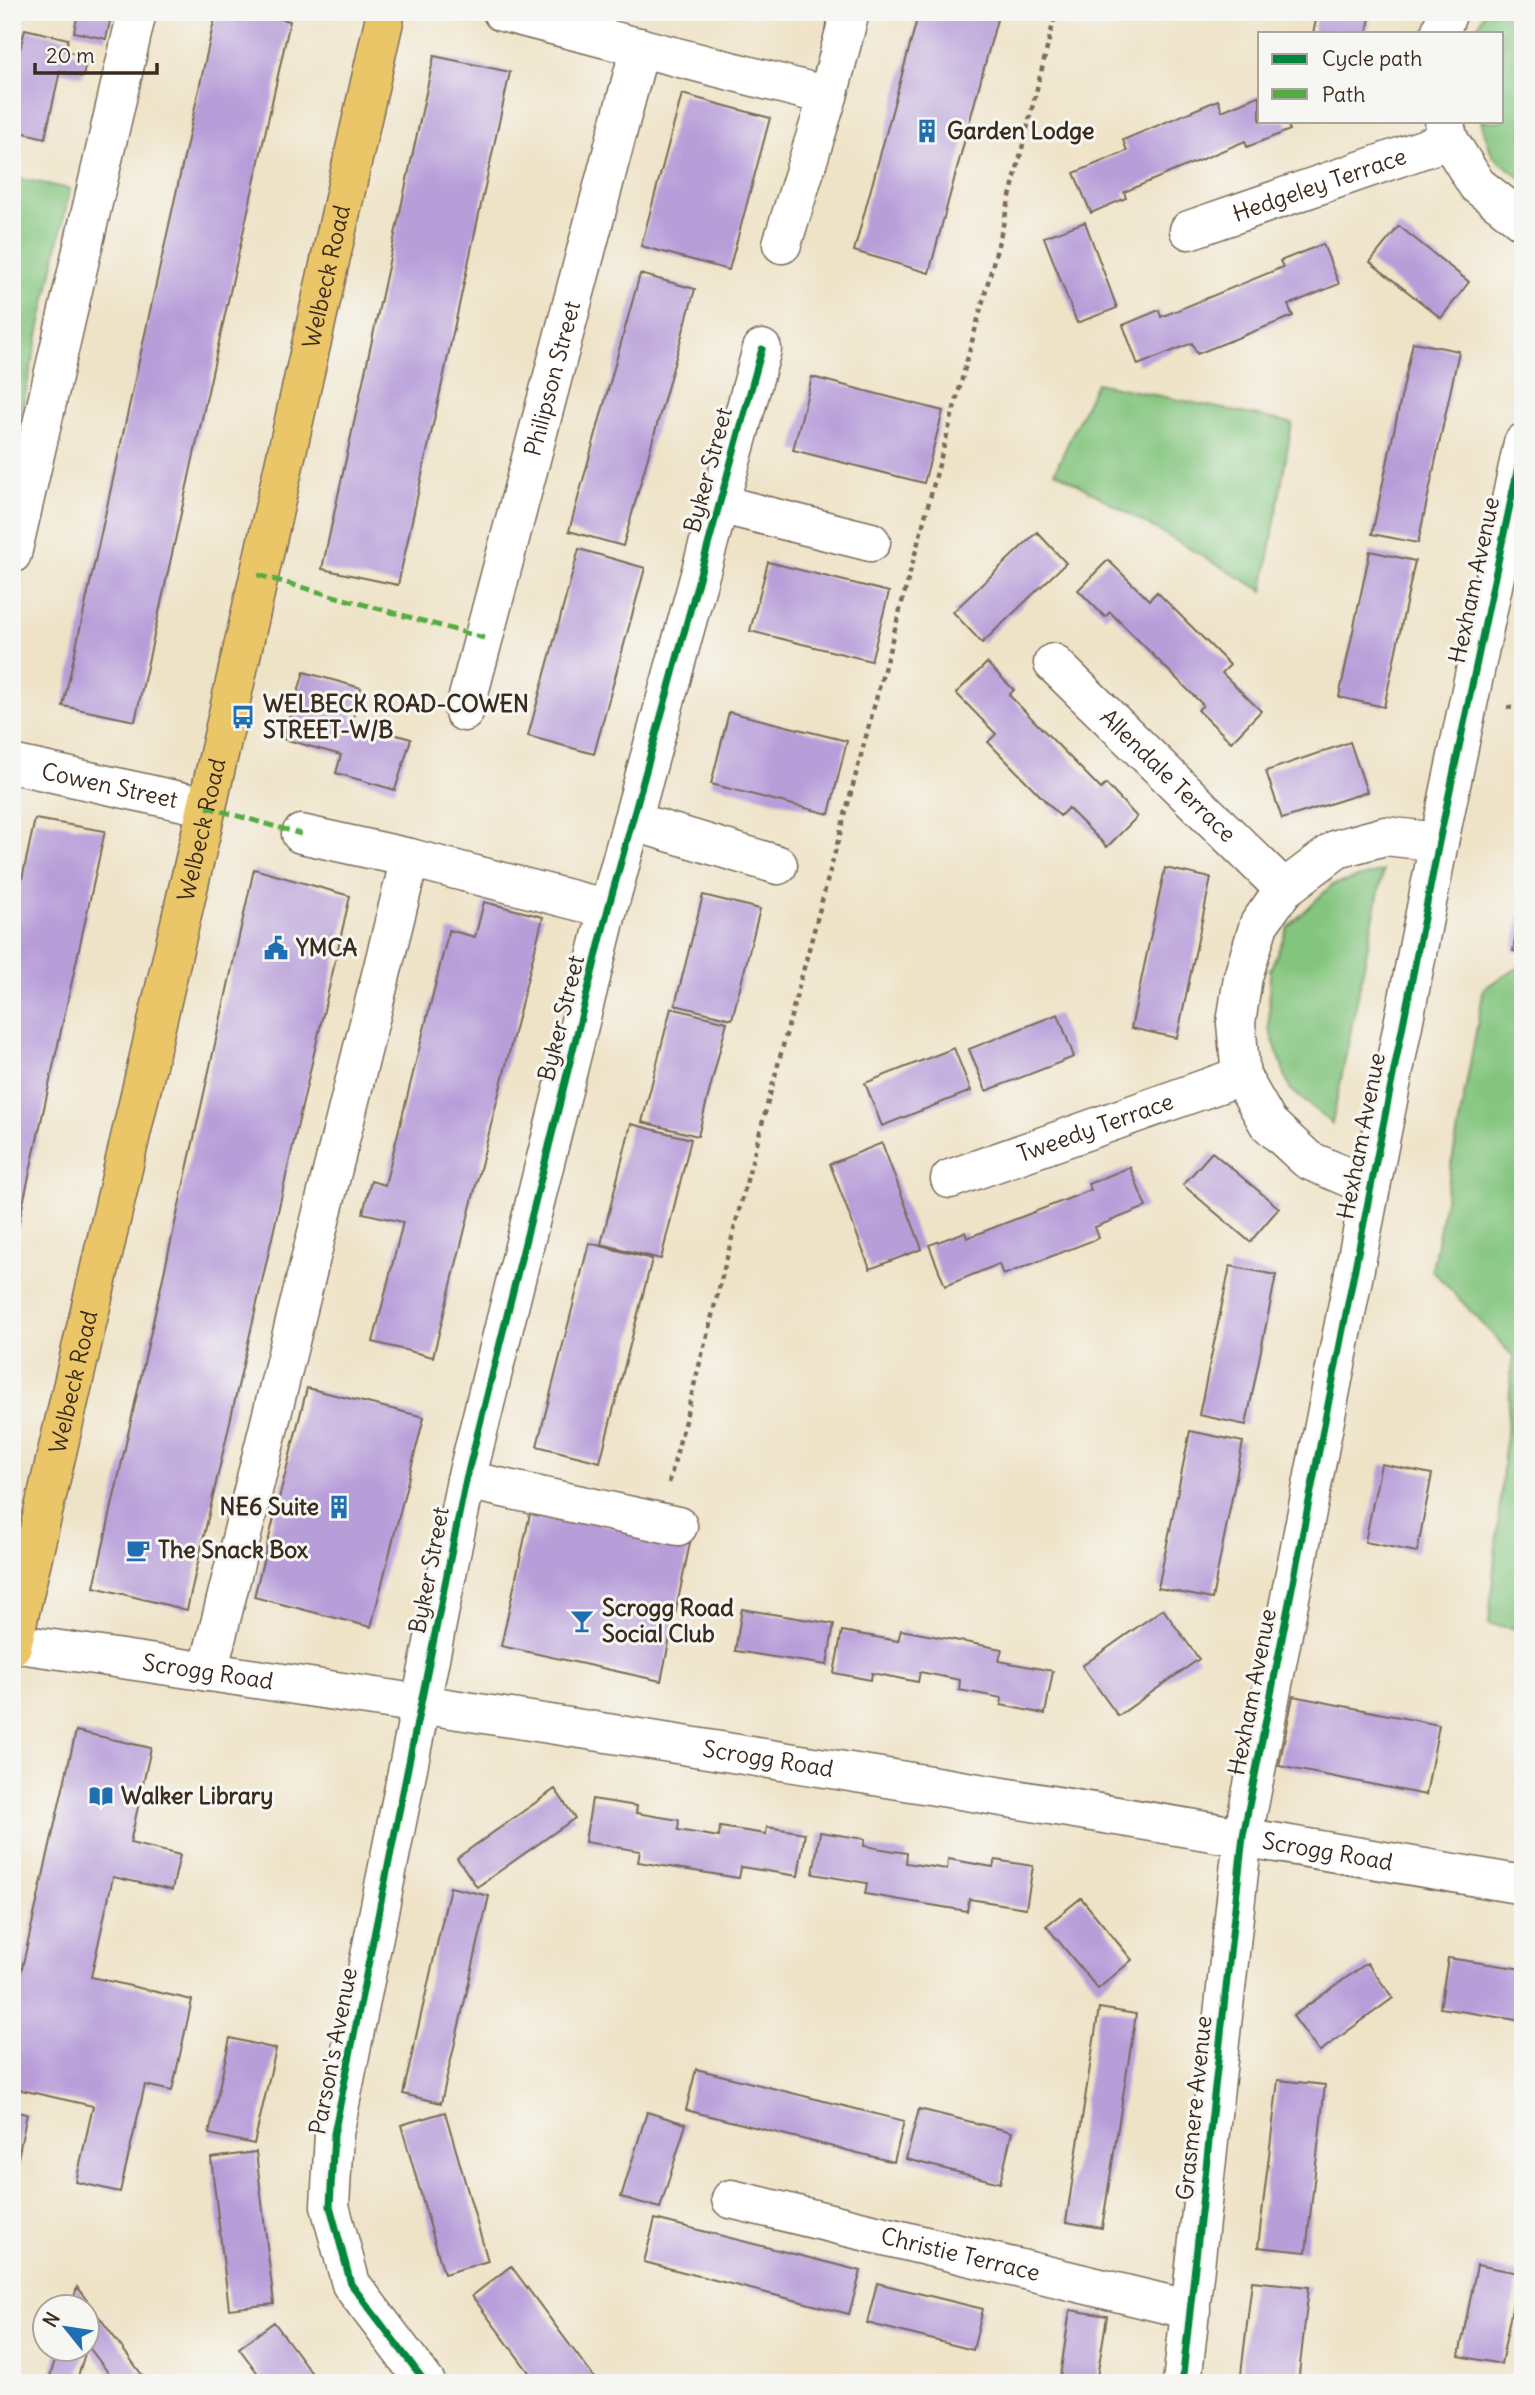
<svg xmlns="http://www.w3.org/2000/svg" width="1535" height="2395" font-family="Delius,sans-serif">
	<style>
		.green { fill: #83c57e; stroke: #5f784e; stroke-width: 2 }
		.building { fill: #b89ed9 }
		.lines { fill: none; stroke-linecap: round; stroke-linejoin: round }
		.minor-casing { stroke: #7a6b59; stroke-width: 41 }
		.major-casing { stroke: #7a6b59; stroke-width: 41 }
		.path { stroke: #7a6b59; stroke-width: 4.5; stroke-dasharray: 5 5; stroke-linecap: butt }
		.minor { stroke: #fff; stroke-width: 38 }
		.major { stroke: #ebc669; stroke-width: 38 }
		.quiet { stroke: #55ab43; stroke-width: 5; stroke-dasharray: 10 5; stroke-linecap: butt }
		.cycleway-casing { stroke: #f6f6f2; stroke-width: 11 }
		.cycleway { stroke: #00873e; stroke-width: 7 }
		.labels { text-anchor: middle; stroke-width: 6; stroke-linejoin: round; paint-order: stroke }
		.poi-label { font-size: 23px; font-weight: bold; fill: #3b2a1e; stroke: #f6f6f2; text-anchor: start }
		.street-label { font-size: 23px; fill: #3b2a1e; stroke: #f6f6f2 }
	</style>
	<rect width="100%" height="100%" fill="#f6f6f2"/>
	<filter id="ink" filterUnits="userSpaceOnUse"><feTurbulence type="fractalNoise" baseFrequency=".0143" numOctaves="2"/><feDisplacementMap in="SourceGraphic" scale="14" xChannelSelector="R" yChannelSelector="G"/><feConvolveMatrix kernelMatrix="1 2 1 2 8 2 1 2 1" color-interpolation-filters="sRGB"/></filter>
	<filter id="wash" filterUnits="userSpaceOnUse"><feTurbulence type="fractalNoise" baseFrequency=".00686" numOctaves="4" result="noise"/><feDisplacementMap in="SourceGraphic" scale="28" xChannelSelector="R" yChannelSelector="G"/><feGaussianBlur stdDeviation="1.57" result="paint"/><feColorMatrix in="noise" values="0 0 0 0 0 0 0 0 0 0 0 0 0 0 0 0 0 1.4 0 .05"/><feComposite in="paint" operator="in"/></filter>
	<g filter="url(#wash)">
		<rect width="100%" height="100%" fill="#efe3c7"/>
		<!-- green -->
		<path class="green" d="M1484,12H1523V180L1492,155L1481,121H1502V33H1475Z
			M12,177L70,189L12,455Z
			M1096,383L1292,423L1263,591L1055,471Z
			M1383,871L1332,1124L1290,1089L1269,1028L1270,970L1288,927L1332,885Z
			M1523,965V1630L1489,1624L1513,1356L1432,1270L1484,988Z"/>
		<g id="blocks">
			<!-- building -->
			<path class="building" d="M78,12L112,13L106,39L74,32Z
				M216,12H250L290,21L135,721L63,706Z
				M919,12H999L929,273L854,251Z
				M1318,12H1371L1367,33H1313Z
				M25,29L68,39L65,51L87,56L83,77L60,71L45,138L12,130V82Z
				M434,56L510,72L398,585L322,569Z
				M682,94L770,118L729,270L641,246Z
				M1260,95V121H1286L1290,130L1247,147L1245,141L1124,192L1126,198L1091,213L1074,173L1127,151L1123,140L1218,100L1222,111Z
				M1085,222L1117,308L1077,323L1044,237Z
				M1399,226L1469,282L1441,318L1370,262Z
				M1323,244L1339,284L1288,305L1293,316L1197,354L1192,343L1138,365L1123,325L1159,310L1161,317L1283,267L1280,261Z
				M640,274L695,289L623,546L569,531Z
				M1413,342L1459,351L1418,543L1372,534Z
				M812,377L943,411L924,483L793,450Z
				M1037,532L1066,563L982,643L953,612Z
				M579,549L645,568L594,754L528,736Z
				M1370,551L1415,561L1384,707L1339,697Z
				M1108,560L1149,600L1157,592L1230,665L1222,673L1261,711L1231,742L1198,710L1203,705L1110,612L1105,617L1078,590Z
				M768,562L889,592L871,661L750,631Z
				M987,663L1014,690L1009,695L1101,789L1106,784L1137,817L1107,847L1068,808L1060,816L988,742L996,734L956,693Z
				M304,672L361,688L352,722L411,739L395,790L336,773L341,755L284,739Z
				M729,712L847,741L829,814L711,784Z
				M1350,742L1367,792L1282,819L1266,771Z
				M35,819L105,831L13,1249L12,925Z
				M1165,868L1211,878L1177,1038L1131,1028Z
				M254,869L350,896L187,1610L94,1587Z
				M703,895L760,909L732,1019L675,1005Z
				M484,902L543,917L433,1357L373,1342L403,1222L363,1213L371,1181L385,1185L449,930L475,937Z
				M1521,906H1523V953L1513,951Z
				M671,1008L727,1022L698,1136L642,1122Z
				M1058,1014L1074,1057L986,1091L969,1049Z
				M954,1048L971,1091L882,1126L865,1083Z
				M631,1124L691,1139L661,1259L601,1244Z
				M882,1143L922,1249L870,1269L830,1164Z
				M1212,1152L1279,1208L1250,1242L1183,1185Z
				M1130,1167L1146,1207L1095,1227L1099,1238L1003,1275L999,1264L945,1286L929,1245L965,1232L967,1238L1091,1190L1088,1184Z
				M589,1243L652,1259L600,1462L537,1446Z
				M1230,1266L1276,1275L1246,1425L1199,1415Z
				M307,1388L424,1417L371,1627L254,1597Z
				M1190,1431L1243,1442L1212,1599L1158,1588Z
				M1381,1464L1432,1474L1417,1552L1365,1542Z
				M531,1509L690,1543L661,1681L501,1646Z
				M742,1609L834,1624L827,1665L735,1651Z
				M1163,1609L1199,1659L1118,1716L1082,1666Z
				M901,1630L1002,1649L999,1661L1053,1671L1045,1714L1001,1705L1002,1698L959,1690L960,1680L920,1672L918,1682L872,1673L871,1680L834,1673L842,1631L898,1641Z
				M1293,1696L1439,1725L1426,1795L1279,1766Z
				M76,1731L151,1748L130,1843L180,1855L172,1890L113,1877L91,1977L192,2000L172,2091L145,2085L120,2192L76,2182L93,2106L12,2088V2012Z
				M555,1789L575,1818L477,1887L457,1858Z
				M592,1799L637,1806L636,1813L679,1820L678,1830L719,1837L720,1827L766,1834L767,1827L805,1833L798,1876L741,1867L739,1878L638,1862L640,1851L585,1842Z
				M820,1832L865,1839L864,1846L907,1853L906,1863L947,1869L948,1859L993,1867L995,1860L1033,1866L1026,1908L969,1899L967,1911L865,1894L867,1883L813,1874Z
				M450,1887L489,1896L441,2103L403,2094Z
				M1081,1898L1132,1960L1098,1989L1046,1926Z
				M1448,1958L1523,1969V2021L1440,2008Z
				M1367,1963L1393,1998L1319,2052L1293,2016Z
				M1099,2008L1136,2014L1102,2228L1066,2222Z
				M230,2038L276,2049L254,2144L209,2134Z
				M696,2069L904,2121L894,2162L686,2110Z
				M1278,2080L1325,2085L1306,2252L1258,2247Z
				M919,2109L1012,2132L1000,2183L906,2159Z
				M12,2111L27,2114L13,2182H12Z
				M445,2112L488,2261L444,2274L401,2125Z
				M647,2112L686,2124L660,2208L621,2197Z
				M256,2152L274,2304L229,2309L211,2158Z
				M655,2219L861,2271L849,2314L644,2262Z
				M1477,2265L1519,2273L1501,2364L1459,2356Z
				M511,2266L598,2383H537L472,2296Z
				M1252,2281L1309,2287L1298,2383H1240Z
				M877,2283L983,2309L973,2350L867,2323Z
				M77,2287L148,2383H116L88,2346V2308H71Z
				M1070,2310L1107,2316L1096,2383H1059Z
				M274,2322L319,2383H265L239,2348Z
				M58,2350H86L76,2383H48Z"/>
		</g>
	</g>
	<g filter="url(#ink)">
		<use href="#blocks" fill-opacity="0" stroke="#7a6b59" stroke-width="2"/>
		<g class="lines">
			<!-- minor casing -->
			<g class="minor-casing">
				<g id="minor">
					<path d="M502,12L828,96L850,12"/>
					<path d="M1440,33L1448,12"/>
					<path d="M1444,121L1449,140L1477,185L1523,221"/>
					<path id="s1" d="M1189,230L1449,140"/>
					<path d="M782,244L828,96"/>
					<path d="M719,504L871,542"/>
					<path d="M12,554L137,12"/>
					<path id="s2" d="M1053,663L1284,889"/>
					<path id="s3" d="M464,712L640,47"/>
					<path id="s4" d="M12,764L207,807"/>
					<path d="M632,821L778,865"/>
					<path d="M301,834L410,858L608,909"/>
					<path id="s5" d="M950,1179L1241,1076"/>
					<path d="M1371,1187L1308,1160L1268,1123L1241,1076L1236,1023L1243,977L1259,924L1284,889L1337,849L1385,836L1439,842"/>
					<path d="M466,1480L678,1526"/>
					<path id="s6" d="M12,1643C517,1716 1020,1798 1523,1885"/>
					<path d="M208,1672L410,858"/>
					<path id="s7" d="M731,2199L1191,2310"/>
					<path d="M426,2383L351,2284L330,2206L334,2134L466,1480L608,909L762,349"/>
					<path d="M1182,2383L1243,1836L1439,842L1523,443"/>
				</g>
			</g>
			<!-- major casing -->
			<g class="major-casing">
				<g id="major">
					<path id="s8" d="M12,1646L207,807L386,12"/>
				</g>
			</g>
			<!-- path -->
			<path class="path" d="M1507,707L1523,710
				M669,1483L743,1195L999,241L1056,12"/>
			<!-- minor -->
			<use href="#minor" class="minor"/>
			<!-- major -->
			<use href="#major" class="major"/>
			<!-- quiet -->
			<path class="quiet" d="M258,575L484,638
				M207,807L301,834"/>
			<!-- cycleway casing -->
			<g class="cycleway-casing">
				<path id="cycleway" d="M426,2383L351,2284L330,2206L334,2134L466,1480L608,909L762,349
					M1182,2383L1243,1836L1439,842L1523,443"/>
			</g>
			<!-- cycleway -->
			<use href="#cycleway" class="cycleway"/>
		</g>
	</g>
	<!-- icons -->
	<defs>
		<g id="building-bare" transform="scale(1.89)"><path d="M-4-6H4V6H1V3H-1V6H-4ZM-2.5-4.3h1.7v1.8h-1.7ZM.8-4.3h1.7v1.8H.8ZM-2.5-1h1.7V.8h-1.7ZM.8-1h1.7V.8H.8Z" fill="#1f6fb2" stroke="#f6f6f2" stroke-width="2.5" paint-order="stroke"/></g>
		<g id="bus-bare" transform="scale(1.89)"><path d="M-5-6H5V4H4V6H2V4H-2V6H-4V4H-5ZM-3.5-4V0h7V-4ZM-3.5 1.2v1.5H-2V1.2ZM2 1.2v1.5H3.5V1.2Z" fill="#1f6fb2" stroke="#f6f6f2" stroke-width="2.5" paint-order="stroke"/></g>
		<g id="civic-bare" transform="scale(1.89)"><path d="M-.6-6.5H3V-4.5H.6V-3L4-1V1h2V6H-6V1h2V-1L-.6-3ZM-1.2 2.5V6h2.4V2.5Z" fill="#1f6fb2" stroke="#f6f6f2" stroke-width="2.5" paint-order="stroke"/></g>
		<g id="cafe-bare" transform="scale(1.89)"><path d="M-5.5-4.5H6V0H3Q3 3.5 0 3.5H-2.5Q-5.5 3.5-5.5 0ZM3-3.2v2h1.7v-2ZM-6 4.5H4V6H-6Z" fill="#1f6fb2" stroke="#f6f6f2" stroke-width="2.5" paint-order="stroke"/></g>
		<g id="bar-bare" transform="scale(1.89)"><path d="M-6-5H6L.8 .8V4.5H3.5V6h-7V4.5H-.8V.8Z" fill="#1f6fb2" stroke="#f6f6f2" stroke-width="2.5" paint-order="stroke"/></g>
		<g id="library-bare" transform="scale(1.89)"><path d="M-6-4Q-3-5.5-.7-3.5V5Q-3 3-6 4ZM6-4Q3-5.5 .7-3.5V5Q3 3 6 4Z" fill="#1f6fb2" stroke="#f6f6f2" stroke-width="2.5" paint-order="stroke"/></g>
	</defs>
	<g fill-rule="evenodd">
		<use href="#building-bare" x="927" y="131"/>
		<use href="#bus-bare" x="243" y="717"/>
		<use href="#civic-bare" x="276" y="948"/>
		<use href="#building-bare" x="339" y="1507"/>
		<use href="#cafe-bare" x="138" y="1550"/>
		<use href="#bar-bare" x="582" y="1621"/>
		<use href="#library-bare" x="101" y="1796"/>
	</g>
	<g class="labels">
		<!-- poi labels -->
		<g class="poi-label">
			<text x="947" y="139">Garden Lodge</text>
			<text x="263" y="712">WELBECK ROAD-COWEN<tspan x="263" dy="26">STREET-W/B</tspan></text>
			<text x="296" y="956">YMCA</text>
			<text x="319" y="1515" text-anchor="end">NE6 Suite</text>
			<text x="158" y="1558">The Snack Box</text>
			<text x="602" y="1616">Scrogg Road<tspan x="602" dy="26">Social Club</tspan></text>
			<text x="121" y="1804">Walker Library</text>
		</g>
		<!-- street labels -->
		<g class="street-label">
			<text dy="8" stroke="none"><textPath href="#s1" startOffset="138">Hedgeley Terrace</textPath></text>
			<text dy="8" stroke="none"><textPath href="#s8" startOffset="1405">Welbeck Road</textPath></text>
			<text dy="8" stroke="none"><textPath href="#s3" startOffset="345">Philipson Street</textPath></text>
			<text transform="translate(708 470) rotate(-75)" y="8">Byker Street</text>
			<text transform="translate(1474 580) rotate(-78)" y="8">Hexham Avenue</text>
			<text dy="8" stroke="none"><textPath href="#s2" startOffset="161">Allendale Terrace</textPath></text>
			<text dy="8" stroke="none"><textPath href="#s4" startOffset="100">Cowen Street</textPath></text>
			<text dy="8" stroke="none"><textPath href="#s8" startOffset="838">Welbeck Road</textPath></text>
			<text transform="translate(561 1018) rotate(-76)" y="8">Byker Street</text>
			<text dy="8" stroke="none"><textPath href="#s5" startOffset="154">Tweedy Terrace</textPath></text>
			<text transform="translate(1361 1136) rotate(-79)" y="8">Hexham Avenue</text>
			<text dy="8" stroke="none"><textPath href="#s8" startOffset="271">Welbeck Road</textPath></text>
			<text transform="translate(429 1570) rotate(-79)" y="8">Byker Street</text>
			<text dy="8" stroke="none"><textPath href="#s6" startOffset="198">Scrogg Road</textPath></text>
			<text transform="translate(1252 1692) rotate(-79)" y="8">Hexham Avenue</text>
			<text dy="8" stroke="none"><textPath href="#s6" startOffset="765">Scrogg Road</textPath></text>
			<text dy="8" stroke="none"><textPath href="#s6" startOffset="1332">Scrogg Road</textPath></text>
			<text transform="translate(333 2051) rotate(-79)" y="8">Parson's Avenue</text>
			<text transform="translate(1194 2108) rotate(-84)" y="8">Grasmere Avenue</text>
			<text dy="8" stroke="none"><textPath href="#s7" startOffset="236">Christie Terrace</textPath></text>
		</g>
	</g>
	<!-- margin -->
	<rect width="1535" height="2395" fill="none" stroke="#f6f6f2" stroke-width="42"/>
	<!-- legend -->
	<rect x="1258" y="32" width="245" height="91" fill="#f6f6f2" stroke="#aba49d" stroke-width="2"/>
	<rect x="1272" y="54" width="35" height="10" fill="#00873e" stroke="#aba49d" stroke-width="2"/>
	<text x="1322" y="66" font-size="21" fill="#3b2a1e">Cycle path</text>
	<rect x="1272" y="89" width="35" height="10" fill="#55ab43" stroke="#aba49d" stroke-width="2"/>
	<text x="1322" y="102" font-size="21" fill="#3b2a1e">Path</text>
	<!-- north arrow -->
	<g transform="translate(66 2328) rotate(300)"><circle r="33" fill="#f6f6f2" stroke="#aba49d" stroke-width="2"/>
	<path d="M0-5L12 26L0 18L-12 26Z" fill="#1f6fb2"/>
	<text y="-10" font-size="19" font-weight="bold" text-anchor="middle" fill="#3b2a1e">N</text>
	</g>
	<!-- scale -->
	<path d="M35 63v10h122v-10" fill="none" stroke="#3b2a1e" stroke-width="3.5"/>
	<text x="46" y="63" font-size="21" fill="#3b2a1e" stroke="#f6f6f2" stroke-width="5" paint-order="stroke">20 m</text>
</svg>
